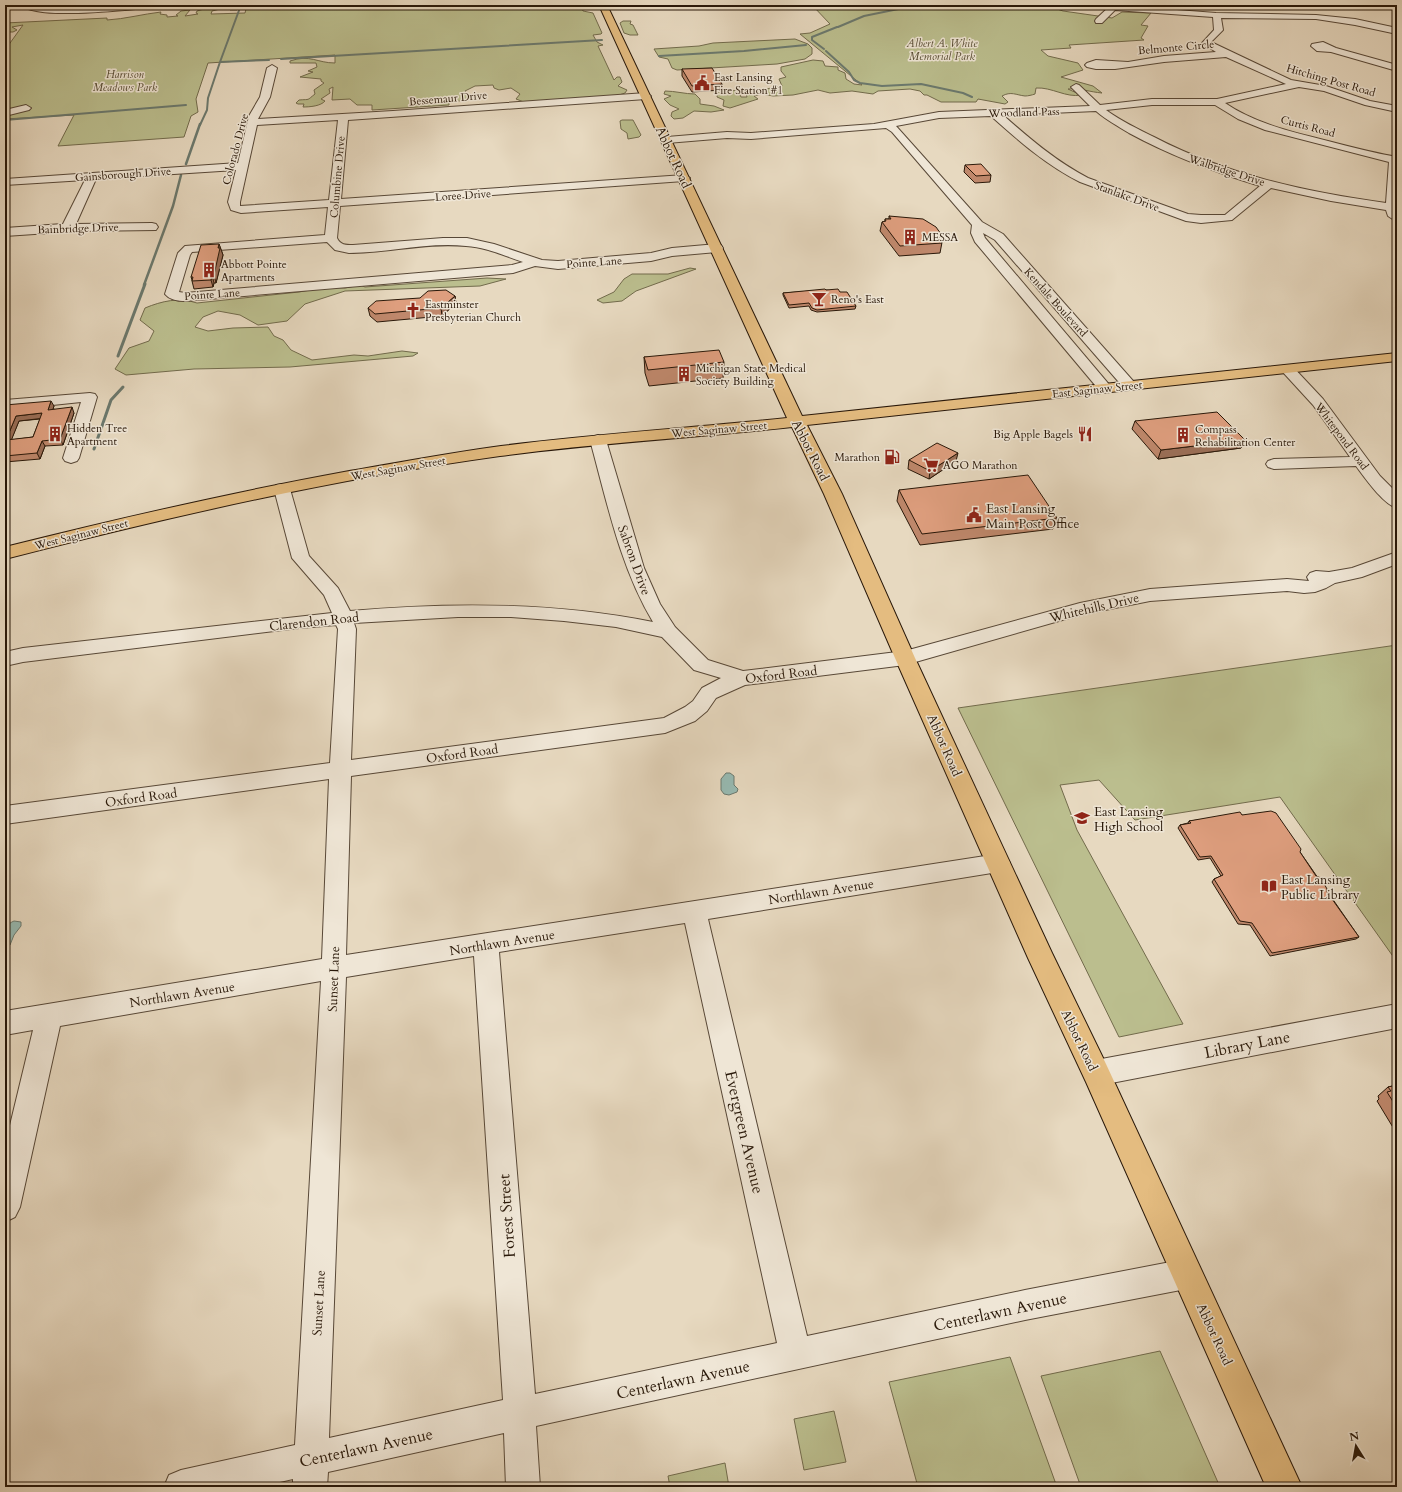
<svg xmlns="http://www.w3.org/2000/svg" width="1402" height="1492" font-family="Cardo,serif">
	<style>
		.green { fill: #bbbe8e; stroke: #726b4c }
		.water { fill: #97bab2; stroke: #6b796e }
		.lines { fill: none; stroke-linecap: round; stroke-linejoin: round }
		.stream-far2 { stroke: #6b796e; stroke-width: 2 }
		.stream-far1 { stroke: #6b796e; stroke-width: 2.5 }
		.stream { stroke: #6b796e; stroke-width: 3 }
		.minor-casing { stroke: #584837; stroke-width: 2 }
		.major-casing { stroke: #291809; stroke-width: 2 }
		.minor { fill: #efe6d6; fill-rule: evenodd }
		.major { fill: #e4bc80; fill-rule: evenodd }
		.wall { fill: #bf886c; stroke: #291809; fill-rule: evenodd }
		.shaded-wall { fill: #9b6f58; stroke: #291809 }
		.building { fill: #de9e7e; stroke: #291809; fill-rule: evenodd }
		.labels { text-anchor: middle; stroke-width: 3; stroke-linejoin: round; paint-order: stroke }
		.far-park-label { font-size: 11px; font-style: italic; fill: #554a31; stroke: #efe6d6 }
		.far-street-label { font-size: 11px; fill: #291809; stroke: #efe6d6 }
		.far-poi-label { font-size: 11px; fill: #291809; stroke: #efe6d6; text-anchor: start }
		.street-label { font-size: 13px; fill: #291809; stroke: #efe6d6 }
		.poi-label { font-size: 13px; fill: #291809; stroke: #efe6d6; text-anchor: start }
		.near-street-label { font-size: 16px; fill: #291809; stroke: #efe6d6 }
	</style>
	<rect width="100%" height="100%" fill="#e7d9c0"/>
	<filter id="stains"><feTurbulence type="fractalNoise" baseFrequency=".005" numOctaves="4"/><feColorMatrix values="0 0 0 0 .2 0 0 0 0 .09 0 0 0 0 .02 0 0 0 .5 -.17"/></filter>
	<radialGradient id="worn" r=".72"><stop offset=".6" stop-color="#630" stop-opacity="0"/><stop offset="1" stop-color="#630" stop-opacity=".3"/></radialGradient>
	<!-- green -->
	<path class="green" d="M218,5L239,6L237,10H230L231,8H224L212,11L211,14L245,13L247,5H589L582,8L583,11L593,13L602,33L601,34L593,35L597,42L603,45L598,46L614,80L617,77H620L622,82L618,86L627,90L625,93L616,96L524,102L516,99L520,94L511,88L499,90L494,88L493,85L475,86L465,91L471,99L459,101L449,98V105L372,110V105H357L350,99L332,100L333,87L329,89L330,93L321,99L325,101C321,106 310,107 303,107L304,104H298L296,103L299,100C311,99 306,101 315,94L314,90L324,83L321,81V79L300,77L313,72L308,71L317,67L316,63H290V61C310,54 317,63 335,63V55L208,63L196,99L198,112L191,116L184,137L58,146L74,115L5,119V50L23,25L12,27L17,30L13,32H5V23L107,18V20C125,19 143,14 161,12L160,14L167,15V17L178,16L176,15L181,11L190,10L185,16L198,14L196,13L197,11Z
		M812,5H1049L1048,6L1063,11L1112,18L1122,12L1151,13L1141,25L1148,26L1141,38L1144,40L1069,45L1071,48L1041,50L1048,56L1078,63L1083,70L1061,77L1093,86L1102,93C1090,92 1080,88 1068,89L1081,95C1066,98 1052,87 1036,88L1035,94C1032,95 1028,96 1025,96C1016,95 1011,91 1002,96L1008,102L1005,104L978,99L976,102H941L927,95H924L920,91L910,89L878,91L873,94L852,91L830,93L818,90L793,95L773,96L762,94L754,96L758,99L730,108L723,106L724,100L717,97L718,92L728,90L738,91L741,97H747L745,91H756L782,86L779,79L786,77L781,71V67L813,60L823,61L825,66L838,67V70L845,73L846,79L854,84L862,85L800,34L810,33L830,24Z
		M623,21H631L630,24L633,25L638,35H630L624,33L620,23Z
		M795,39L808,44L812,48V54L805,59L777,64L677,70L672,68L668,59L659,57L654,49L699,46L713,43Z
		M665,91C675,91 685,94 695,94L700,99V104L714,106L724,110L711,112L694,111L683,118L674,119L671,116L672,112L679,109L670,105L664,99L671,96L664,94Z
		M622,120H633L641,135L639,137L628,139L627,133L621,129L620,121Z
		M690,268L696,269L636,291L622,301L603,303L597,300L614,292L624,279L632,274H668Z
		M487,278L506,279L480,286L345,291L305,304L287,321L258,325L240,315L218,311L203,317L195,327L208,331L233,328L268,327L274,336L283,340L291,350L312,360L354,355L368,356L402,351L418,353L413,356L290,367L194,369L126,375L115,369L129,348L149,341L154,331L140,320L145,308C162,301 179,297 197,303L299,292L326,287L345,288L360,285L365,287Z
		M1397,645V962L1280,797L1135,820L1099,780L1060,785L1077,830L1183,1024L1119,1037L958,708Z
		M1160,1351L1220,1487H1081L1041,1376Z
		M1010,1357L1057,1487H918L889,1382Z
		M834,1411L846,1462L804,1470L794,1419Z
		M725,1463L729,1487H670L668,1476Z"/>
	<!-- water -->
	<path class="water" d="M726,773H730L734,776V785L738,789L737,792L729,795L724,794L721,790V779Z
		M14,921L21,922V926L14,935L10,945L5,947C5,936 2,926 14,921Z"/>
	<g class="lines">
		<!-- stream-far2 -->
		<path class="stream-far2" d="M241,5L220,62L269,60
			M838,27L864,16L918,5
			M824,49L812,40V37L837,27
			M826,51L849,72L854,80L860,83L882,86L921,84L963,93L972,97
			M659,56L744,51L806,45
			M281,59L602,40
			M5,120L186,105
			M200,125L207,110L208,98L220,62"/>
		<!-- stream-far1 -->
		<path class="stream-far1" d="M186,164L200,124
			M144,285L173,206L181,175"/>
		<!-- stream -->
		<path class="stream" d="M118,356L145,284
			M94,449L111,400L123,387"/>
		<!-- minor casing -->
		<g class="minor-casing">
			<path id="minor" d="M21,5L68,8L162,5L158,7L146,8C123,10 36,20 21,5Z
				M1111,5L1216,13L1316,15L1355,19L1397,28V34L1355,25L1316,19L1221,18L1223,30L1211,42L1291,80L1326,86L1370,101L1397,106V112L1365,105L1324,91L1299,87L1225,103C1256,124 1293,132 1328,141C1351,147 1374,153 1397,157V222L1388,216L1386,210L1331,201L1271,188L1232,220L1201,223L1186,221L1080,182C1046,165 1019,141 991,116L939,118L896,126L982,222L1003,234L1134,382L1136,385L1134,388L1129,389L1124,388L995,240L983,233L985,238L1112,388L1110,391L1105,392L1100,391L975,242L971,233L972,225L892,132L886,128L751,139L727,138L667,143L662,140L667,137L727,132L751,133L874,124L939,112L1090,106L1071,87L1076,84L1079,85L1100,105L1152,99H1217L1286,84L1226,57L1164,62L1115,69H1096L1087,67L1085,65L1087,63L1096,60L1128,62L1164,56L1216,52L1202,43L1214,30L1213,17L1115,10L1102,23H1096L1095,21L1096,19ZM1152,105H1215L1238,119L1265,130L1389,162L1386,203C1306,192 1227,175 1154,137C1138,129 1121,121 1106,110ZM1096,111C1106,120 1118,126 1129,133C1171,156 1215,172 1260,186L1225,215H1201L1188,214L1088,178C1056,161 1030,139 1003,115Z
				M1323,42L1336,48L1397,65V71L1331,52L1317,51L1311,46L1312,44Z
				M272,65L277,68L270,97L258,119L393,111L646,93L651,96L646,99L348,120L341,199L684,175L690,178L684,181L340,206L337,238C340,245 346,245 353,245L443,238H467L494,244L542,260L558,261L651,253L672,248L717,244L721,245L723,248L721,251L717,252L672,256L651,261L558,269L535,266L513,273L185,301C178,301 170,300 165,294L178,253L185,246L325,235L328,207L241,213L231,210L228,202L236,170L96,179L76,224L152,223L156,224L158,227L156,230L79,231L5,236V228L63,224L85,180L5,185V179L238,163L249,116L260,97L267,68ZM338,120L329,200L240,206V202L257,125ZM327,242L335,250L349,253C388,253 427,242 466,246C486,247 505,256 523,262L512,265L185,293L179,292L190,255L192,252Z
				M26,105L31,108L29,110L5,116V110Z
				M1287,365L1292,366L1323,399L1380,476L1397,493V508C1383,504 1365,478 1356,466L1274,469L1268,467L1266,464L1268,461L1274,459L1350,457L1313,405L1280,369L1282,366Z
				M90,393L95,394L97,397L79,458L77,461L71,463L65,461L63,458L81,402L5,410V400Z
				M598,435L604,437L606,440L644,568L660,604L675,627L708,660L743,671L905,651L1080,603L1150,589L1287,579L1309,581L1307,577L1310,573L1316,571L1329,572L1352,568L1397,552V564L1362,577L1335,583L1326,588L1315,592L1304,593L1287,591L1150,601L1080,615L905,665L745,685L716,698L707,711L695,721L665,733L351,776L346,955L998,854L1006,856L1010,863L1006,870L998,872L708,919L807,1336L1025,1290L1186,1259L1197,1263L1201,1274L1197,1285L1186,1289L1025,1320L536,1426L540,1487H506L504,1433L328,1472L327,1487H293V1479L258,1487H164L169,1475L181,1470L295,1445L321,981L60,1026L20,1207L15,1217L5,1222V1146L33,1030L5,1035V1011L322,959L329,779L5,824V806L330,763L338,629L336,625L299,628L23,662L5,666V652L23,648L332,613L324,595L292,558L274,489L276,485L282,484L288,485L290,489L309,556L338,588L350,611C452,602 553,602 653,622C620,567 607,502 590,440L592,437ZM458,617H511L564,621L616,627L662,637L694,670L721,678L702,688L693,701L685,707L664,718L351,760L356,629L354,623ZM685,923L777,1343L535,1394L499,952ZM474,956L503,1400L329,1438L346,977Z
				M1397,1004V1028L1096,1086L1087,1082L1083,1073L1087,1064L1096,1060Z"/>
		</g>
		<!-- major casing -->
		<g class="major-casing">
			<path id="major" d="M599,5H607L802,416L1397,353V361L807,425L842,494L915,658L1052,953L1106,1064L1302,1487H1266L1086,1082L1028,958L895,658L824,494L792,427C695,438 597,443 500,456C333,479 168,517 5,559V547C117,519 230,493 344,472C396,463 449,453 501,446C596,434 692,428 787,418Z"/>
		</g>
		<!-- minor -->
		<use href="#minor" class="minor"/>
		<!-- major -->
		<use href="#major" class="major"/>
	</g>
	<!-- wall -->
	<path class="wall" d="M682,69L722,84V90L692,92L682,76Z
		M965,165L991,175L990,182L975,183L964,172Z
		M889,216L943,237L940,253L899,256L880,231L882,222L885,221V219H889Z
		M219,244L223,255L216,283H214L213,287L194,289L192,281V280L191,277Z
		M826,290L840,292L856,306L855,309L817,312L811,310L809,306L789,308L783,295V293Z
		M455,296L456,303L442,316L377,322L370,316L368,308Z
		M644,357L724,362L723,378L649,386L645,373Z
		M5,405L54,406L53,409L74,413L63,445L45,446L40,459L5,462ZM40,419L33,437L11,440L19,421Z
		M1135,421L1245,440L1241,448L1158,459L1132,429Z
		M909,460L956,461L929,479L908,469Z
		M899,490L1057,518L1053,529L920,545L897,501Z
		M1242,815L1300,852L1359,937L1356,939L1270,956L1250,925L1238,924L1212,882L1214,879L1221,876L1210,858L1198,860L1178,828L1180,825L1188,823L1189,821Z
		M1397,1085V1134L1377,1101L1379,1099L1378,1096L1388,1087Z"/>
	<!-- shaded-wall -->
	<path class="shaded-wall" d="M219,244L223,255L216,283L214,275Z
		M212,275L214,283L213,287L211,280Z
		M455,296L456,303L442,316L441,308Z
		M51,401L54,406L51,415L48,410Z
		M72,407L74,413L63,445L60,439Z
		M42,413L45,418L19,421L9,446L6,440L16,416Z
		M1245,440L1241,448L1158,459L1161,450Z
		M42,441L45,446L40,459L37,453Z
		M958,453L956,461L929,479L930,471Z"/>
	<!-- building -->
	<path class="building" d="M712,68L722,84L692,86L682,69Z
		M981,164L991,175L976,176L965,165Z
		M889,216L923,219L936,227L943,237H937L942,243L900,246L882,222L886,221L885,219H891Z
		M219,244L218,248H220L214,275H212L211,280L192,281L193,277H191L201,245Z
		M825,289L826,290L838,289L840,292H847L856,306L817,310L812,308L809,303L789,305L783,293Z
		M446,290L455,296L441,308L375,314L368,308L376,301L420,298L428,291Z
		M719,350L724,362L648,370L644,357Z
		M51,401L48,410L72,407L60,439L42,441L37,453L5,456V405ZM42,413L33,437L6,440L16,416Z
		M1217,412L1245,440L1161,450L1135,421Z
		M937,443L958,453L930,471L909,460Z
		M1028,475L1057,518L922,534L899,490Z
		M1271,811L1276,813L1301,849L1300,852L1316,876L1321,878L1327,889V892L1359,937L1272,953L1252,923L1240,921L1214,879L1223,875L1211,856L1200,857L1180,825L1191,823L1189,821L1240,812L1242,815Z
		M1397,1085V1108L1387,1092L1391,1091L1388,1087Z"/>
	<!-- icons -->
	<defs>
		<g id="civic-bare" transform="scale(1.2)"><path d="M-.6-6.5H3V-4.5H.6V-3L4-1V1h2V6H-6V1h2V-1L-.6-3ZM-1.2 2.5V6h2.4V2.5Z" fill="#8f2418" stroke="#efe6d6" stroke-width="2.5" paint-order="stroke"/></g>
		<g id="building-bare" transform="scale(1.2)"><path d="M-4-6H4V6H1V3H-1V6H-4ZM-2.5-4.3h1.7v1.8h-1.7ZM.8-4.3h1.7v1.8H.8ZM-2.5-1h1.7V.8h-1.7ZM.8-1h1.7V.8H.8Z" fill="#8f2418" stroke="#efe6d6" stroke-width="2.5" paint-order="stroke"/></g>
		<g id="bar-bare" transform="scale(1.2)"><path d="M-6-5H6L.8 .8V4.5H3.5V6h-7V4.5H-.8V.8Z" fill="#8f2418" stroke="#efe6d6" stroke-width="2.5" paint-order="stroke"/></g>
		<g id="church-bare" transform="scale(1.2)"><path d="M-1.2-6h2.4v3.5h3.3v2.4h-3.3V6h-2.4V-.1h-3.3v-2.4h3.3Z" fill="#8f2418" stroke="#efe6d6" stroke-width="2.5" paint-order="stroke"/></g>
		<g id="restaurant-bare" transform="scale(1.2)"><path d="M-5-6h1v4h1v-4h1v4h1v-4h1v5L-1.5 .5V6h-2V.5L-5-1ZM5-6V6H3V1.5H1.5Q1.5-4 5-6Z" fill="#8f2418" stroke="#efe6d6" stroke-width="2.5" paint-order="stroke"/></g>
		<g id="fuel-bare" transform="scale(1.2)"><path d="M-5.5-6h7V0h2V4h1.3V-2.5L3-4.5l.8-.8L6-3V5H2.5V1h-1V6h-7ZM-4.2-4.7v3.2H.2V-4.7Z" fill="#8f2418" stroke="#efe6d6" stroke-width="2.5" paint-order="stroke"/></g>
		<g id="supermarket-bare" transform="scale(1.2)"><path d="M-6-5.5h2.5l.6 2H6L4.5 2H-2.5L-4.4-4H-6ZM-1.5 3.2a1.3 1.3 0 1 0 .1 0ZM3 3.2a1.3 1.3 0 1 0 .1 0Z" fill="#8f2418" stroke="#efe6d6" stroke-width="2.5" paint-order="stroke"/></g>
		<g id="school-bare" transform="scale(1.2)"><path d="M0-5L7-2L0 1L-7-2ZM-4 1L0 2.5L4 1V4Q0 6-4 4Z" fill="#8f2418" stroke="#efe6d6" stroke-width="2.5" paint-order="stroke"/></g>
		<g id="library-bare" transform="scale(1.2)"><path d="M-6-4Q-3-5.5-.7-3.5V5Q-3 3-6 4ZM6-4Q3-5.5 .7-3.5V5Q3 3 6 4Z" fill="#8f2418" stroke="#efe6d6" stroke-width="2.5" paint-order="stroke"/></g>
	</defs>
	<g fill-rule="evenodd">
		<use href="#civic-bare" x="702" y="83"/>
		<use href="#building-bare" x="910" y="237"/>
		<use href="#building-bare" x="209" y="270"/>
		<use href="#bar-bare" x="819" y="299"/>
		<use href="#church-bare" x="413" y="310"/>
		<use href="#building-bare" x="684" y="374"/>
		<use href="#building-bare" x="55" y="434"/>
		<use href="#restaurant-bare" x="1085" y="434"/>
		<use href="#building-bare" x="1183" y="435"/>
		<use href="#fuel-bare" x="892" y="457"/>
		<use href="#supermarket-bare" x="931" y="465"/>
		<use href="#civic-bare" x="974" y="515"/>
		<use href="#school-bare" x="1082" y="818"/>
		<use href="#library-bare" x="1269" y="886"/>
	</g>
	<g class="labels">
		<!-- far-park labels -->
		<g class="far-park-label">
			<text x="942" y="47">Albert A. White<tspan x="942" dy="13">Memorial Park</tspan></text>
			<text x="125" y="78">Harrison<tspan x="125" dy="13">Meadows Park</tspan></text>
		</g>
		<!-- far-street labels -->
		<g class="far-street-label">
			<text transform="translate(1176 47) rotate(-5)" y="4">Belmonte Circle</text>
			<text transform="translate(1331 80) rotate(16)" y="4">Hitching Post Road</text>
			<text transform="translate(448 98) rotate(-5)" y="4">Bessemaur Drive</text>
			<text transform="translate(1024 112) rotate(-2)" y="4">Woodland Pass</text>
			<text transform="translate(1308 126) rotate(15)" y="4">Curtis Road</text>
			<text transform="translate(235 149) rotate(-75)" y="4">Colorado Drive</text>
			<text transform="translate(1227 170) rotate(18)" y="4">Walbridge Drive</text>
			<text transform="translate(123 174) rotate(-4)" y="4">Gainsborough Drive</text>
			<text transform="translate(337 177) rotate(-85)" y="4">Columbine Drive</text>
			<text transform="translate(463 195) rotate(-4)" y="4">Loree Drive</text>
			<text transform="translate(1127 196) rotate(20)" y="4">Stanlake Drive</text>
			<text transform="translate(78 228) rotate(-2)" y="4">Bainbridge Drive</text>
			<text transform="translate(594 262) rotate(-4)" y="4">Pointe Lane</text>
			<text transform="translate(212 294) rotate(-4)" y="4">Pointe Lane</text>
			<text transform="translate(1056 302) rotate(48)" y="4">Kendale Boulevard</text>
			<text transform="translate(1097 389) rotate(-6)" y="4">East Saginaw Street</text>
			<text transform="translate(719 429) rotate(-5)" y="4">West Saginaw Street</text>
			<text transform="translate(1342 436) rotate(53)" y="4">Whitepond Road</text>
			<text transform="translate(398 468) rotate(-10)" y="4">West Saginaw Street</text>
			<text transform="translate(81 534) rotate(-14)" y="4">West Saginaw Street</text>
		</g>
		<!-- far-poi labels -->
		<g class="far-poi-label">
			<text x="714" y="81">East Lansing<tspan x="714" dy="13">Fire Station #1</tspan></text>
			<text x="922" y="241">MESSA</text>
			<text x="221" y="268">Abbott Pointe<tspan x="221" dy="13">Apartments</tspan></text>
			<text x="831" y="303">Reno's East</text>
			<text x="425" y="308">Eastminster<tspan x="425" dy="13">Presbyterian Church</tspan></text>
			<text x="696" y="372">Michigan State Medical<tspan x="696" dy="13">Society Building</tspan></text>
			<text x="67" y="432">Hidden Tree<tspan x="67" dy="13">Apartment</tspan></text>
			<text x="1195" y="433">Compass<tspan x="1195" dy="13">Rehabilitation Center</tspan></text>
			<text x="1073" y="438" text-anchor="end">Big Apple Bagels</text>
			<text x="880" y="461" text-anchor="end">Marathon</text>
			<text x="943" y="469">AGO Marathon</text>
		</g>
		<!-- street labels -->
		<g class="street-label">
			<text transform="translate(674 157) rotate(65)" y="5">Abbot Road</text>
			<text transform="translate(811 450) rotate(63)" y="5">Abbot Road</text>
			<text transform="translate(635 560) rotate(70)" y="5">Sabron Drive</text>
			<text transform="translate(1094 607) rotate(-13)" y="5">Whitehills Drive</text>
			<text transform="translate(314 621) rotate(-6)" y="5">Clarendon Road</text>
			<text transform="translate(781 674) rotate(-7)" y="5">Oxford Road</text>
			<text transform="translate(945 745) rotate(66)" y="5">Abbot Road</text>
			<text transform="translate(462 753) rotate(-8)" y="5">Oxford Road</text>
			<text transform="translate(141 797) rotate(-8)" y="5">Oxford Road</text>
			<text transform="translate(821 891) rotate(-9)" y="5">Northlawn Avenue</text>
			<text transform="translate(502 942) rotate(-9)" y="5">Northlawn Avenue</text>
			<text transform="translate(333 979) rotate(-88)" y="5">Sunset Lane</text>
			<text transform="translate(182 994) rotate(-9)" y="5">Northlawn Avenue</text>
			<text transform="translate(1080 1040) rotate(64)" y="5">Abbot Road</text>
			<text transform="translate(318 1303) rotate(-87)" y="5">Sunset Lane</text>
			<text transform="translate(1215 1334) rotate(65)" y="5">Abbot Road</text>
		</g>
		<!-- poi labels -->
		<g class="poi-label">
			<text x="986" y="513">East Lansing<tspan x="986" dy="15">Main Post Office</tspan></text>
			<text x="1094" y="816">East Lansing<tspan x="1094" dy="15">High School</tspan></text>
			<text x="1281" y="884">East Lansing<tspan x="1281" dy="15">Public Library</tspan></text>
		</g>
		<!-- near-street labels -->
		<g class="near-street-label">
			<text transform="translate(1247 1044) rotate(-11)" y="6">Library Lane</text>
			<text transform="translate(745 1132) rotate(77)" y="6">Evergreen Avenue</text>
			<text transform="translate(506 1216) rotate(-94)" y="6">Forest Street</text>
			<text transform="translate(1000 1311) rotate(-12)" y="6">Centerlawn Avenue</text>
			<text transform="translate(683 1379) rotate(-12)" y="6">Centerlawn Avenue</text>
			<text transform="translate(366 1447) rotate(-12)" y="6">Centerlawn Avenue</text>
		</g>
	</g>
	<!-- margin -->
	<rect width="1402" height="1492" fill="none" stroke="#e7d9c0" stroke-width="20"/>
	<rect x="6" y="6" width="1390" height="1480" fill="none" stroke="#291809" stroke-width="2"/>
	<rect x="10" y="10" width="1382" height="1472" fill="none" stroke="#291809"/>
	<!-- north arrow -->
	<g transform="translate(1356 1446) rotate(349)" stroke="#efe6d6" stroke-width="3" paint-order="stroke">
	<path d="M0-3L7 15L0 10L-7 15Z" fill="#291809"/>
	<text y="-6" font-size="11" font-weight="bold" text-anchor="middle" fill="#291809">N</text>
	</g>
	<rect width="100%" height="100%" filter="url(#stains)"/>
	<rect width="100%" height="100%" fill="url(#worn)"/>
</svg>
